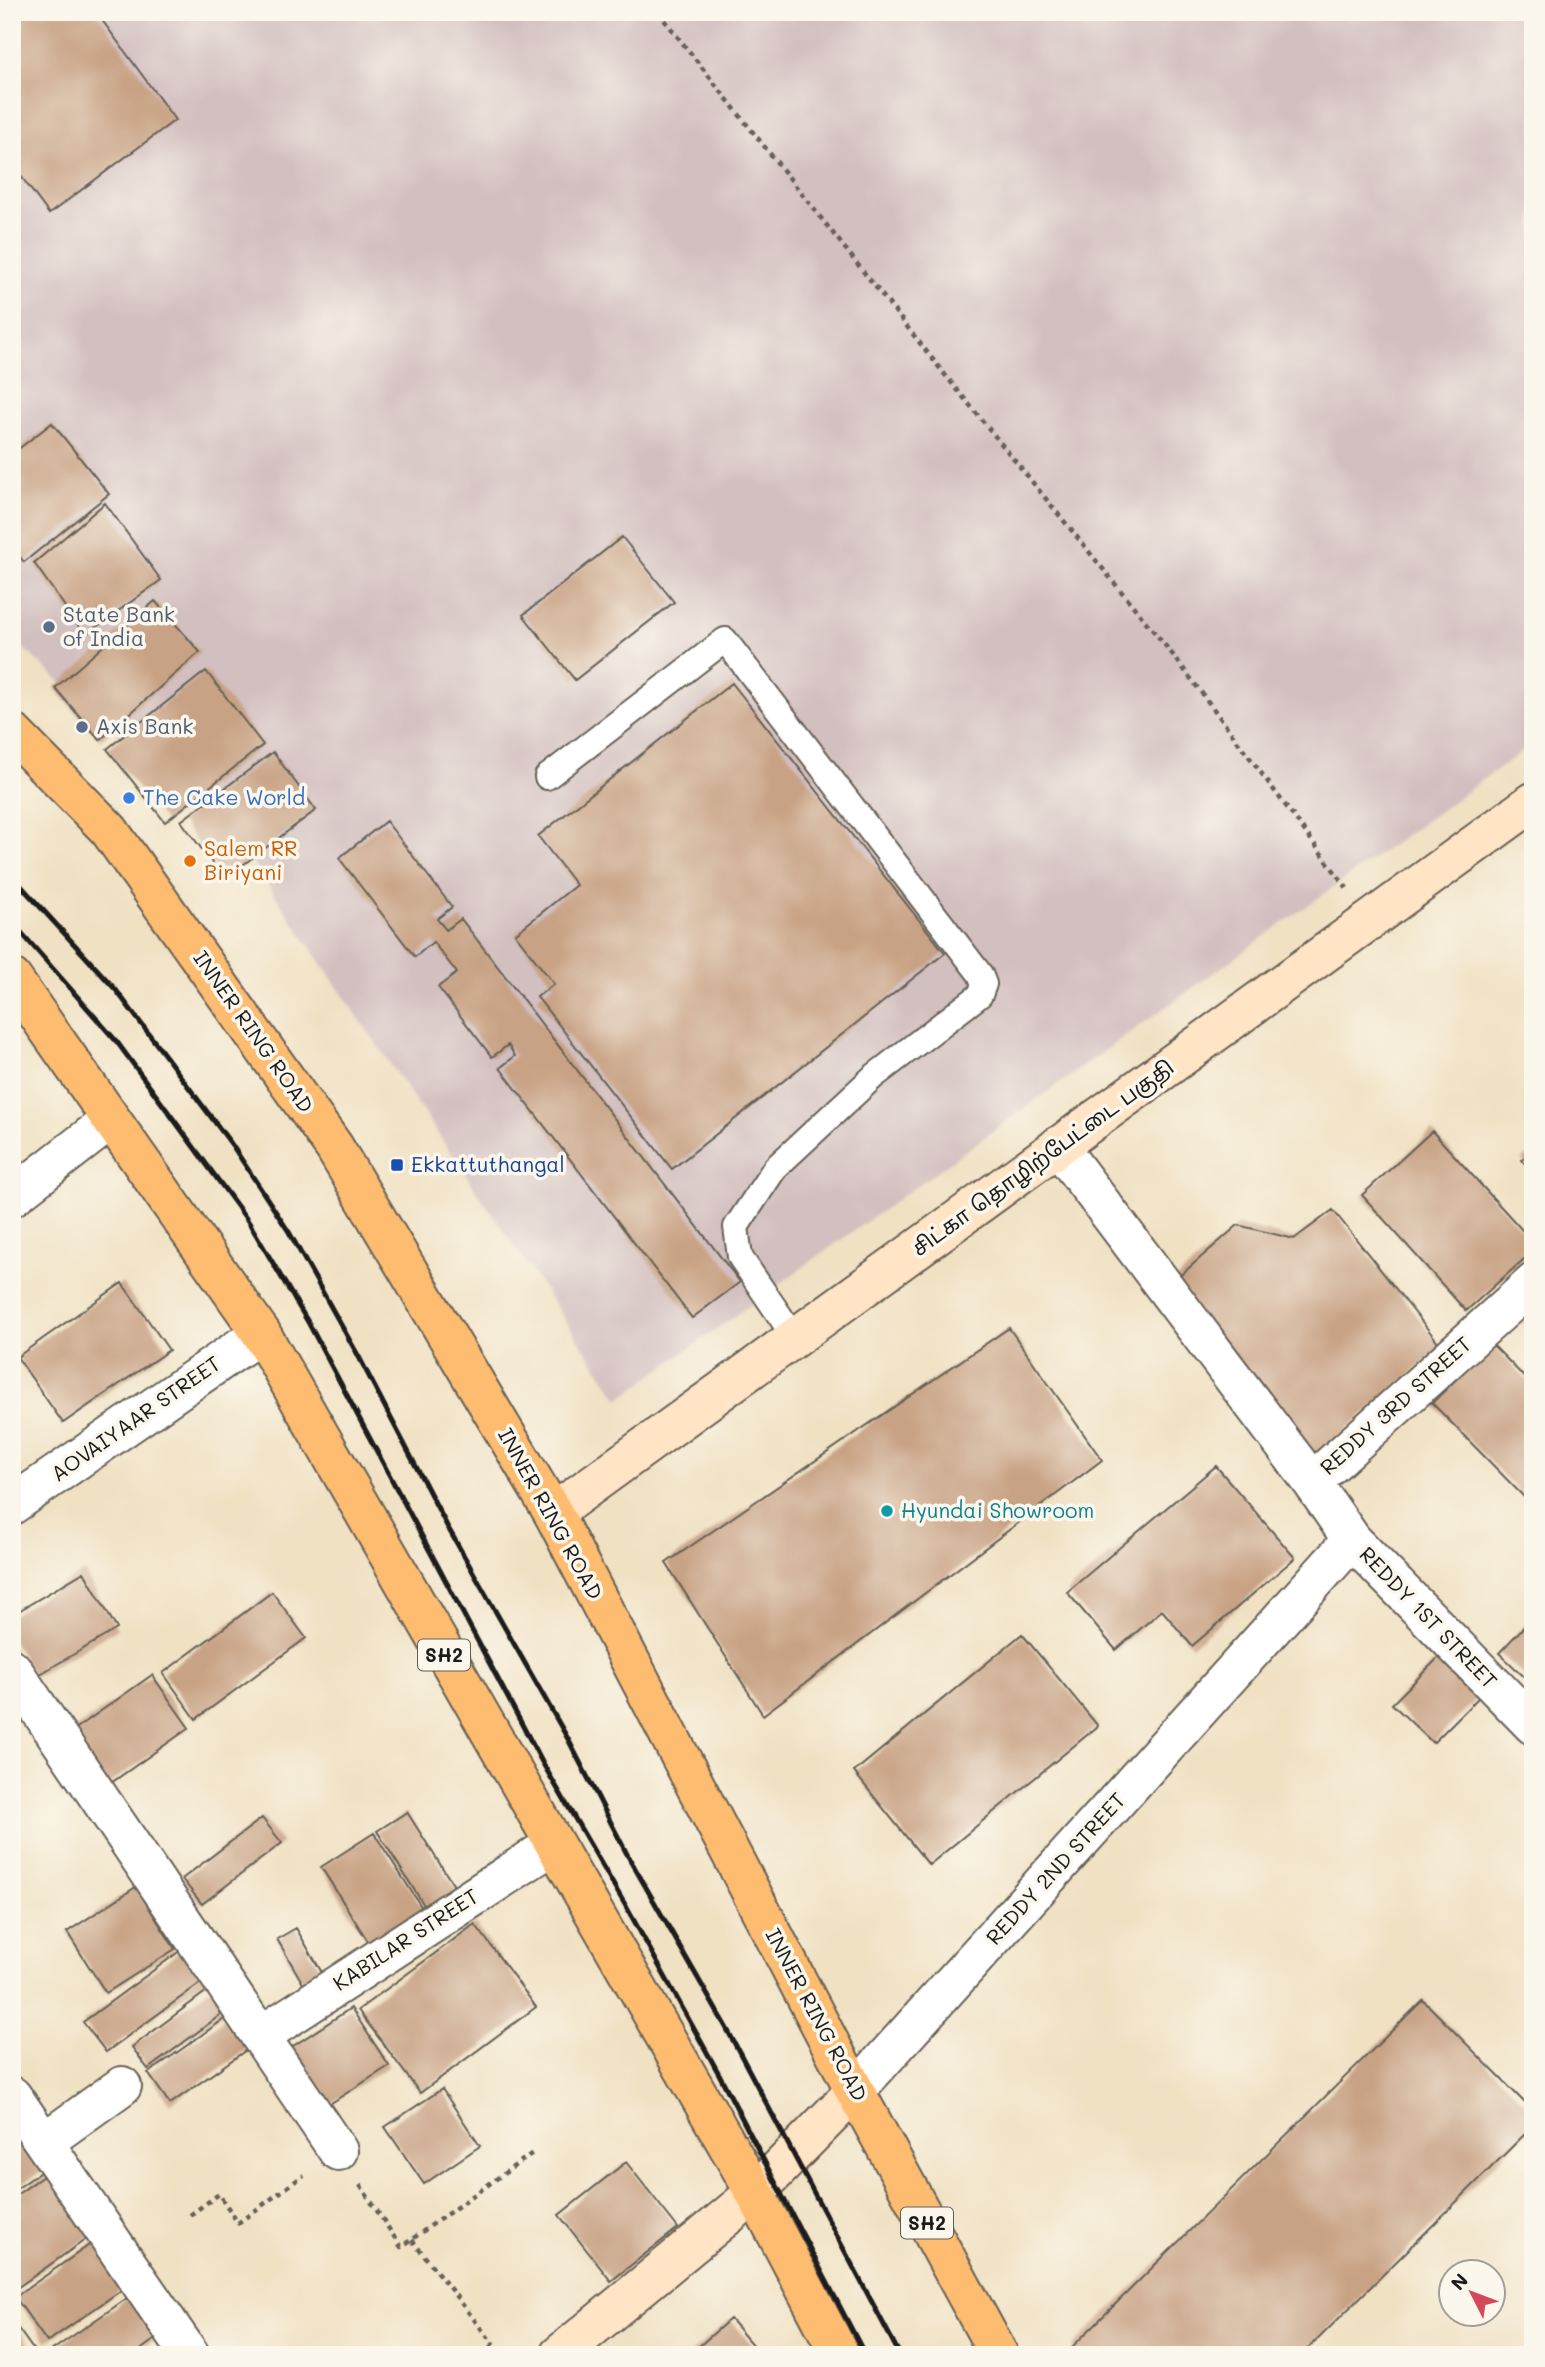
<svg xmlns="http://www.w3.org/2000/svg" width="1545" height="2367" font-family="Mali,'Noto Sans Tamil',sans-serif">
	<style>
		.industrial { fill: #d2bfbf }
		.building { fill: #c8a284 }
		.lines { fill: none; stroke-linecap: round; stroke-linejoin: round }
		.lane-casing { stroke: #666156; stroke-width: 28 }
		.street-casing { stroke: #666156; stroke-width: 42 }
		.secondary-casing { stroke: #666156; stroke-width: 42 }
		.primary-casing { stroke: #666156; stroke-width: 42 }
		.path { stroke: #666156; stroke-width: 4.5; stroke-dasharray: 5 5; stroke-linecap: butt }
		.lane { stroke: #fff; stroke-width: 24 }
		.street { stroke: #fff; stroke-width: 38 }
		.secondary { stroke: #ffe4c6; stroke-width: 38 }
		.primary { stroke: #febc70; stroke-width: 38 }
		.rail { stroke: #1c1c1c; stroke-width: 5 }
		.service-dot { fill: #5c6f8a; stroke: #fbf7ec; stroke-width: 2.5 }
		.shop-dot { fill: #3f7fe0; stroke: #fbf7ec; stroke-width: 2.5 }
		.food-dot { fill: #e8710a; stroke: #fbf7ec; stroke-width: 2.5 }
		.transit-dot { fill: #1a4fb4; stroke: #fbf7ec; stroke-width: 2.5 }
		.culture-dot { fill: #0f9aa8; stroke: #fbf7ec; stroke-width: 2.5 }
		.labels { text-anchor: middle; stroke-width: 7; stroke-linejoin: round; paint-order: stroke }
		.shield { fill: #fbf7ec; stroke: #5f5e5a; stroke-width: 2 }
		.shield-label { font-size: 19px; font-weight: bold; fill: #1c1c1c }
		.service-label { font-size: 21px; fill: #4e5e75; stroke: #fbf7ec; text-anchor: start }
		.shop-label { font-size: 21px; fill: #366cbe; stroke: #fbf7ec; text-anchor: start }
		.food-label { font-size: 21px; fill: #c56008; stroke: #fbf7ec; text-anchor: start }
		.street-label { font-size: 21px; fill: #1c1c1c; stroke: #fbf7ec }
		.transit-label { font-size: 21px; fill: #164399; stroke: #fbf7ec; text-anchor: start }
		.culture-label { font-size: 21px; fill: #0d838f; stroke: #fbf7ec; text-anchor: start }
	</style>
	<rect width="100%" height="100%" fill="#fbf7ec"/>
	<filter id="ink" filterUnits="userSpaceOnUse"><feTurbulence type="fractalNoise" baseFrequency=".0143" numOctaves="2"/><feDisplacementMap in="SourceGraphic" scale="14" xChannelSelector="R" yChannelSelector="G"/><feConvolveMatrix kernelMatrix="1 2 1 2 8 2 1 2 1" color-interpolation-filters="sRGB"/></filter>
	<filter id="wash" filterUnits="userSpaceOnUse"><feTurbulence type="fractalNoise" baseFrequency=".00686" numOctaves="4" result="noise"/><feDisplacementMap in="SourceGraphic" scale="28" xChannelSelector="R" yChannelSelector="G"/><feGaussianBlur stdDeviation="1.57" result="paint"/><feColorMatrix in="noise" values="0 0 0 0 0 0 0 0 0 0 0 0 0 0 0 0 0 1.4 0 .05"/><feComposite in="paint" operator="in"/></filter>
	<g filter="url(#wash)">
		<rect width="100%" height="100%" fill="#f0e1c3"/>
		<!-- industrial -->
		<path class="industrial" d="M12,12H1533V744L619,1399L240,844L12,638Z"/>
		<g id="blocks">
			<!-- building -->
			<path class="building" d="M12,12H96L175,120L49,214L12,164Z
				M52,423L109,494L24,562L12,547V454Z
				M105,503L161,580L85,635L34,563Z
				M622,537L674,602L575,680L523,615Z
				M155,601L200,652L100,740L55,688Z
				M206,671L263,745L165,822L107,749Z
				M732,683L945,953L672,1169L537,997L554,984L515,934L576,885L538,836Z
				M273,752L316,810L224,879L181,821Z
				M386,821L452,907L437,919L446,930L461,919L740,1282L692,1318L500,1068L515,1056L508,1045L492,1057L438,987L457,973L433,942L415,957L339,858Z
				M1432,1131L1533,1242V1251L1466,1311L1362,1195Z
				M1533,1151V1174L1522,1160Z
				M1333,1210L1442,1347L1308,1462L1175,1280L1238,1225L1294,1239Z
				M122,1283L169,1350L63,1423L17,1357Z
				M1009,1328L1102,1460L763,1715L666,1563Z
				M1492,1344L1533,1386V1500L1530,1503L1432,1403Z
				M1216,1466L1295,1558L1192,1646L1162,1610L1116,1650L1067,1592Z
				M84,1572L117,1629L35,1677L12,1639V1615Z
				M272,1592L306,1638L196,1719L163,1673Z
				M1533,1617V1685L1499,1653Z
				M1022,1634L1098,1726L929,1865L854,1772Z
				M1447,1649L1487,1689L1433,1743L1392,1704Z
				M152,1675L189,1728L101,1790L64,1737Z
				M407,1812L459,1894L429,1913L377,1831Z
				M262,1818L282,1843L202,1904L182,1879Z
				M374,1833L424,1911L371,1946L321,1867Z
				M136,1887L175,1949L106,1993L67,1932Z
				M475,1924L536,2007L420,2093L358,2010Z
				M296,1928L328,1983L309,1994L277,1939Z
				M184,1948L206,1979L106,2052L83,2022Z
				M215,1985L231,2007L148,2069L132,2047Z
				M1423,2000L1533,2111V2126L1302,2355H1079L1072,2347Z
				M351,2008L389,2066L320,2110L284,2052Z
				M234,2012L256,2043L170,2104L148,2073Z
				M442,2089L480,2146L424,2184L385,2127Z
				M21,2132L46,2168L12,2192V2138Z
				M626,2162L678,2228L611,2281L559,2215Z
				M49,2172L92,2235L14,2290L12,2287V2198Z
				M98,2239L130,2284L47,2342L15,2297Z
				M136,2292L164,2333L133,2355H49L48,2353Z
				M730,2319L761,2355H689Z
				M12,2320L37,2355H12Z"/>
		</g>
	</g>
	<g filter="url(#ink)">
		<use href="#blocks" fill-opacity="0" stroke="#666156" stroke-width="2"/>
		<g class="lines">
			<!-- lane casing -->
			<g class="lane-casing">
				<path id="lane" d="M547,777L725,640L980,974L984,984L980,995L873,1077L775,1168L736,1227L740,1257L795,1338"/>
			</g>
			<!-- street casing -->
			<g class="street-casing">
				<path id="street" d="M1058,1146L1312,1482
					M12,1197L111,1120
					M1533,1283L1312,1482L1352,1540L1533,1725
					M12,1505L261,1333
					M12,1669L338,2151
					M260,2036L553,1845
					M855,2091L1352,1540
					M12,2096L190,2355
					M44,2142L122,2086"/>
			</g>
			<!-- secondary casing -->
			<g class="secondary-casing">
				<path id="secondary" d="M553,1513L1533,802
					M559,2355L755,2193L855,2091"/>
			</g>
			<!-- primary casing -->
			<g class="primary-casing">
				<path id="primary" d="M12,732L109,830L334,1147L553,1513L855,2091L999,2355
					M12,978L261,1333L755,2193L840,2355"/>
			</g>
			<!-- path -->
			<path class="path" d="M658,12L942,371L1177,660L1347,888
				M360,2185L401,2247L534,2152
				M190,2215L219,2194L238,2223L304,2175
				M412,2240L494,2345
				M481,2355L494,2345L502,2355"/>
			<!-- lane -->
			<use href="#lane" class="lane"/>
			<!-- street -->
			<use href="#street" class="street"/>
			<!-- secondary -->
			<use href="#secondary" class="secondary"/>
			<!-- primary -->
			<use href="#primary" class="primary"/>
			<!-- rail -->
			<path class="rail" d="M12,876L116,990L232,1145L289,1232L359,1357L447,1526L568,1739L628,1856L727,2029L900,2355
				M12,922L117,1042L248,1221L308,1322L542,1762L627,1908L719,2074L865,2355"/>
		</g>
	</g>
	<!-- markers -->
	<g class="service-dot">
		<circle cx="49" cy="627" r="7"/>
		<circle cx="82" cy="727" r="7"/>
	</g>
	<circle class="shop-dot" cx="129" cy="798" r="7"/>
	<circle class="food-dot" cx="190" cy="861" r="7"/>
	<rect class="transit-dot" x="390" y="1158" width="14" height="14" rx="3.5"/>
	<circle class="culture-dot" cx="887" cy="1511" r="7"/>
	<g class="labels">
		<!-- shield labels -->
		<g class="shield">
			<rect x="418" y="1639.5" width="52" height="31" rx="5"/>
			<rect x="901" y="2207.5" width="52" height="31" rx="5"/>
		</g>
		<g class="shield-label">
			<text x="444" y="1662">SH2</text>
			<text x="927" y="2230">SH2</text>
		</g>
		<!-- service labels -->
		<g class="service-label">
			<text x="63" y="622">State Bank<tspan x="63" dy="24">of India</tspan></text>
			<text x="96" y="734">Axis Bank</text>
		</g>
		<!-- shop labels -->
		<g class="shop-label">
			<text x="143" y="805">The Cake World</text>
		</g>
		<!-- food labels -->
		<g class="food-label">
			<text x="204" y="856">Salem RR<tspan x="204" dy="24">Biriyani</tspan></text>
		</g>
		<!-- street labels -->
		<g class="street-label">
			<text transform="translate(253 1032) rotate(55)" y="7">INNER RING ROAD</text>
			<text transform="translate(1043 1158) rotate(-36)" y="7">சிட்கா தொழிற்பேட்டை பகுதி</text>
			<text transform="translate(1396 1406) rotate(-42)" y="7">REDDY 3RD STREET</text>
			<text transform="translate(136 1419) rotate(-35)" y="7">AOVAIYAAR STREET</text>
			<text transform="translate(550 1514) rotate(61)" y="7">INNER RING ROAD</text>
			<text transform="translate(1428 1618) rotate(46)" y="7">REDDY 1ST STREET</text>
			<text transform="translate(1056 1869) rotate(-48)" y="7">REDDY 2ND STREET</text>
			<text transform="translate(406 1940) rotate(-33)" y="7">KABILAR STREET</text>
			<text transform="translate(816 2015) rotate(62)" y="7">INNER RING ROAD</text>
		</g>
		<!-- transit labels -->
		<g class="transit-label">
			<text x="411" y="1172">Ekkattuthangal</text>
		</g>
		<!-- culture labels -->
		<g class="culture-label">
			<text x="901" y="1518">Hyundai Showroom</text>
		</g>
	</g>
	<!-- margin -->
	<rect width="1545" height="2367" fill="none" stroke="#fbf7ec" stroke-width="42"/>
	<!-- north arrow -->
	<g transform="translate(1472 2293) rotate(312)"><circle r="33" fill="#fbf7ec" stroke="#a29f99" stroke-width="2"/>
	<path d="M0-5L12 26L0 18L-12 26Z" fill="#d1495b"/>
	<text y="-10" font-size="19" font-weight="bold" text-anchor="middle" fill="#1c1c1c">N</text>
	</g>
</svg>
